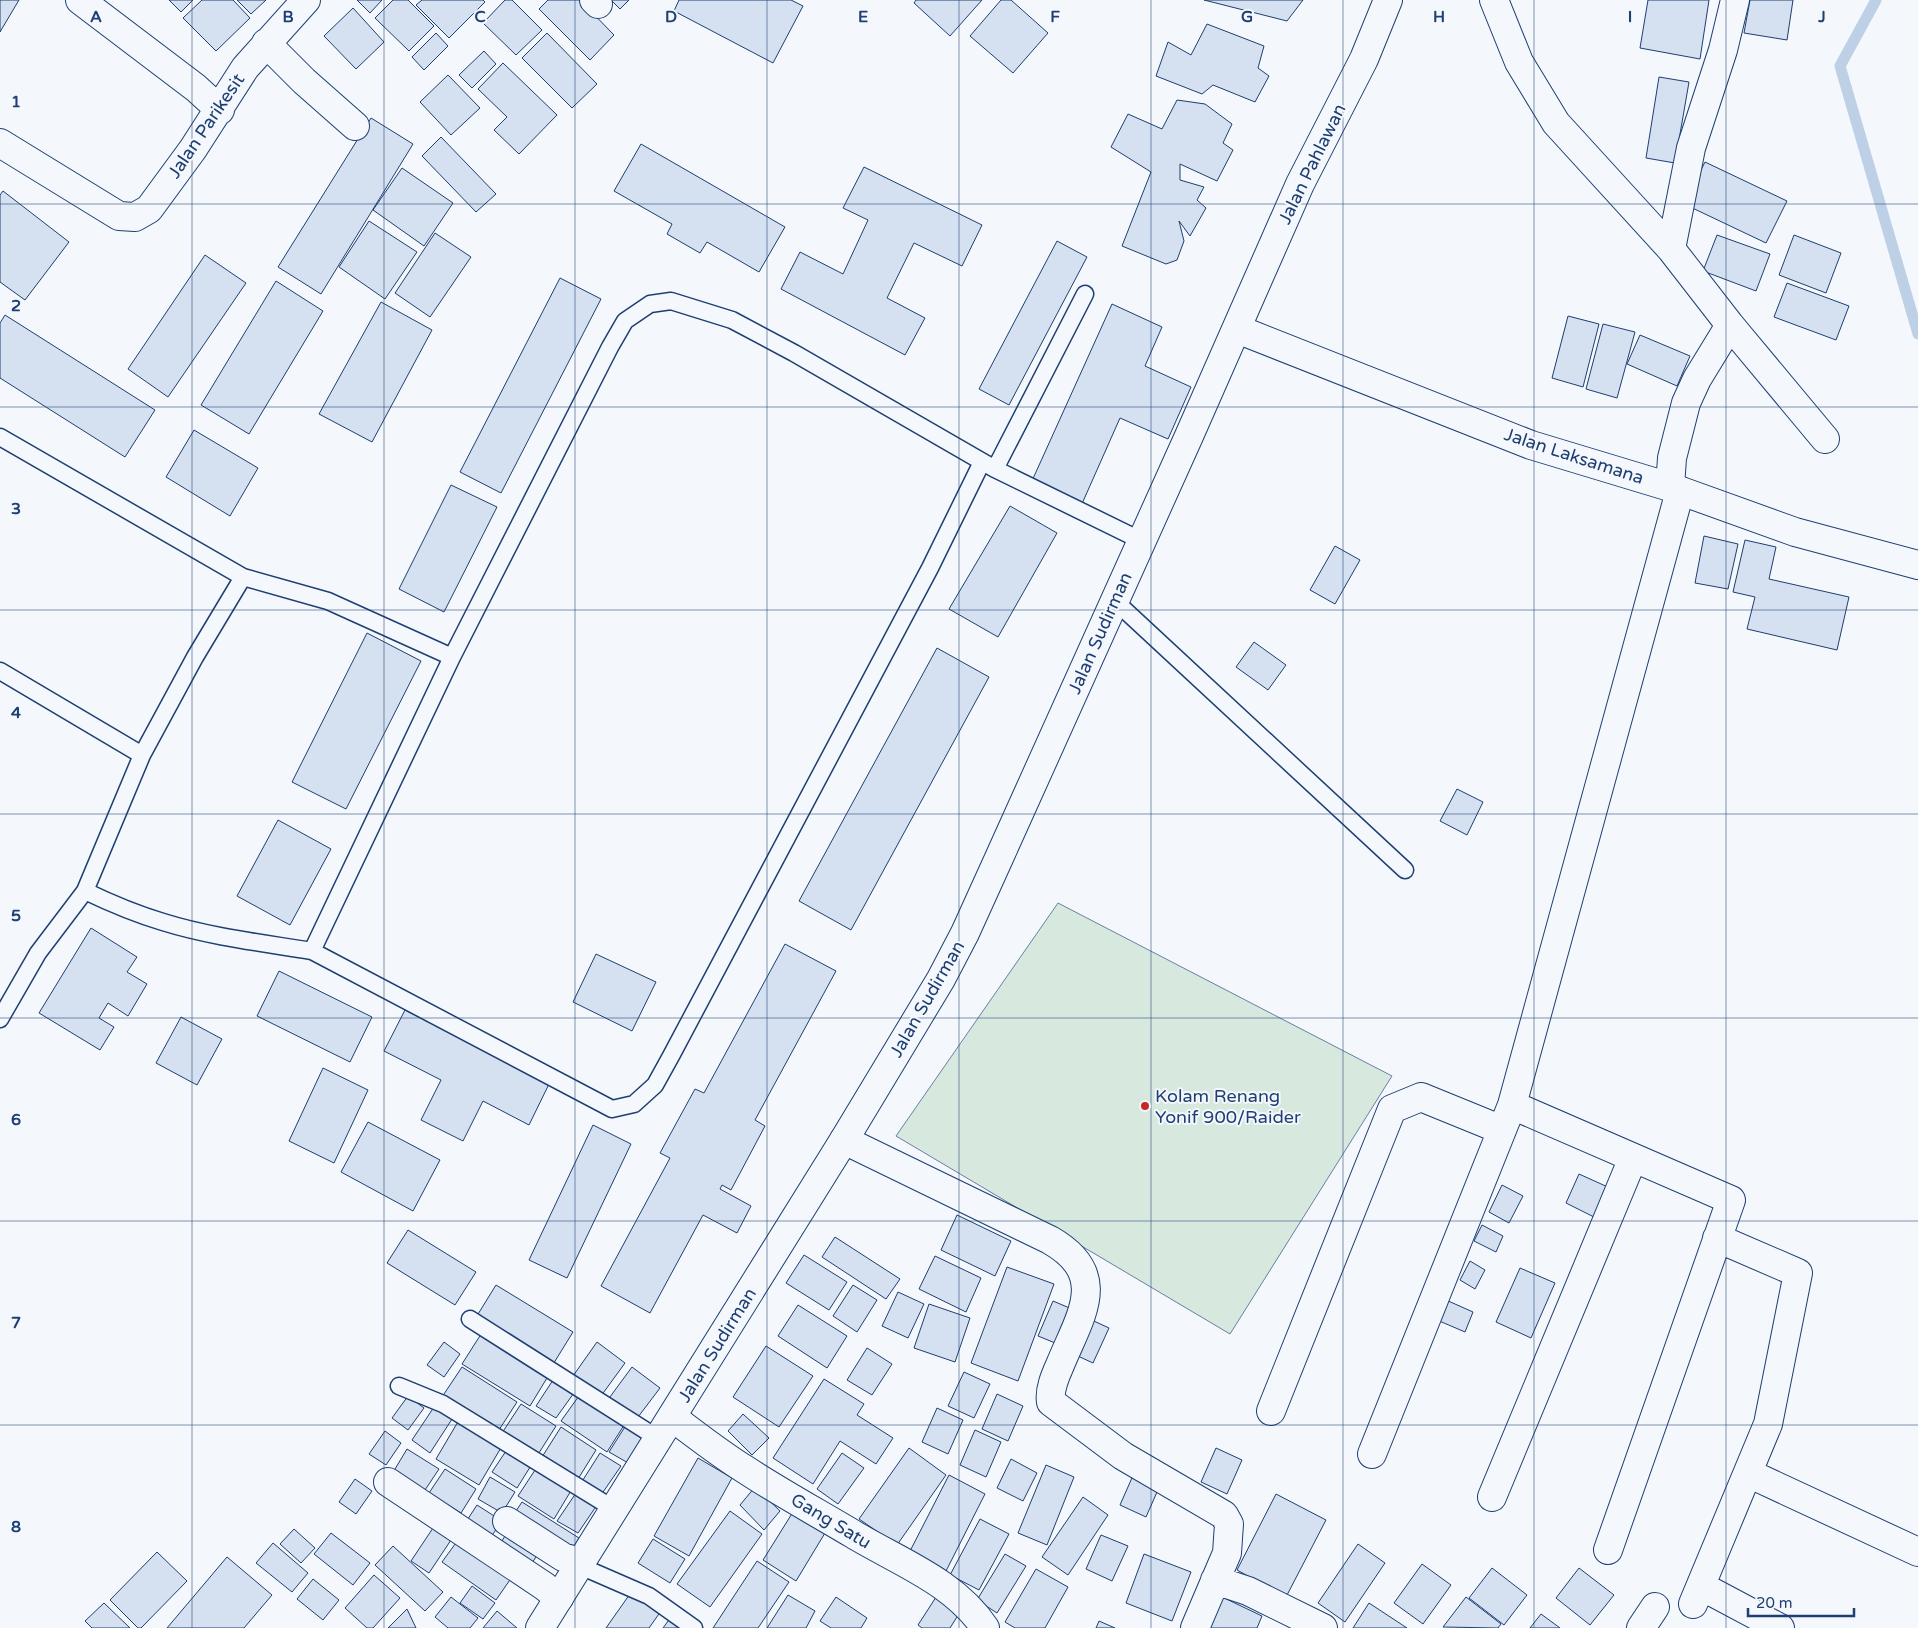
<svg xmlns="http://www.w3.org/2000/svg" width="1918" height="1628" font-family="'Varela Round',sans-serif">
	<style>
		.pitch { fill: #d7e8df; stroke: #687fa3 }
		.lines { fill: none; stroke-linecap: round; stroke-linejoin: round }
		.stream { stroke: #bed0e5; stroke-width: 11 }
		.building { fill: #d5e0f0; stroke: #1d3f73 }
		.service-casing { stroke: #1d3f73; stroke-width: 19 }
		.minor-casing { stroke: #1d3f73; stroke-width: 30 }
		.secondary-casing { stroke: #1d3f73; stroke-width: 30 }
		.service { stroke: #f4f7fb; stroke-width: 16 }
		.minor { stroke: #f4f7fb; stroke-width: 28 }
		.secondary { stroke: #f4f7fb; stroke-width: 28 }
		.grid { fill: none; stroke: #1d3f73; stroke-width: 1; stroke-opacity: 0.55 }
		.poi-dot { fill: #c62828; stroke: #f4f7fb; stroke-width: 2 }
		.labels { text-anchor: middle; stroke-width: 4; stroke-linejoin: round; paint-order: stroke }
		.street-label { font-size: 18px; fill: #1d3f73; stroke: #f4f7fb }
		.poi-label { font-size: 18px; fill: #1d3f73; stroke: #f4f7fb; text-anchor: start }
		.grid-label { font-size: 16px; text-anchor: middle; font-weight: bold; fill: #1d3f73; stroke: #f4f7fb; stroke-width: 4; stroke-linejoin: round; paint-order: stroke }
	</style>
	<rect width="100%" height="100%" fill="#f4f7fb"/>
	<!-- pitch -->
	<path class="pitch" d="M1058,903L1392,1076L1230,1334L896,1136Z"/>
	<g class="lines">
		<!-- stream -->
		<path class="stream" d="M1876,0L1840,66L1918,334"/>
	</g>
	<!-- building -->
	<path class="building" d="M0,0H19L0,32Z
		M169,0H193L181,12Z
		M202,0H233L250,18L216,51L183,18Z
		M237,0H266L251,14Z
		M357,0H382L370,13Z
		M393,0H408L434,26L409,51L375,18Z
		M422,0H483L485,2L449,38L416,5Z
		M505,0H512L542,30L516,55L483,23Z
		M548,0H580L614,35L590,60L539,9Z
		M611,0H629L620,9Z
		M679,0H791L803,6L773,63L674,11Z
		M916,0H982L950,36L914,3Z
		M1001,0H1011L1048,33L1013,73L970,36Z
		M1204,0H1303L1287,21Z
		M1648,0H1709L1700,59L1640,48Z
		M1750,0H1793L1787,40L1744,33Z
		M353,8L384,42L356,69L324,36Z
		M1207,24L1264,46L1258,68L1269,76L1255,102L1213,85L1202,94L1156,76L1168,42L1191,55Z
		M436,33L448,46L424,70L412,57Z
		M547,33L597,84L572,108L522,58Z
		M484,51L496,64L472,88L459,75Z
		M503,63L557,115L519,154L494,130L507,117L478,89Z
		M448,75L480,108L451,135L420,102Z
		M1659,77L1689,82L1675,163L1646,158Z
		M1177,100L1205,104L1232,124L1223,143L1233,150L1217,181L1180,164V180L1204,187L1197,200L1206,208L1190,236L1179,221L1184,241L1177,260L1166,264L1122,246L1151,172L1111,147L1128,114L1162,129Z
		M371,118L413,144L321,294L278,267Z
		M441,137L496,194L476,212L422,156Z
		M641,144L785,227L759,272L707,242L700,253L667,234L672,224L614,191Z
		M1705,162L1787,201L1766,243L1684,204Z
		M864,167L982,225L962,266L914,243L887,298L925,318L905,355L781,289L800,252L843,274L868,220L843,208Z
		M402,168L453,203L424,246L373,210Z
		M3,191L69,242L25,300L0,282V195Z
		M369,221L417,252L385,299L339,267Z
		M435,233L471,257L430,317L395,293Z
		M1717,235L1770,254L1756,291L1703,271Z
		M1794,235L1841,253L1826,293L1779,275Z
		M1057,241L1087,257L1009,405L979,389Z
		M205,255L246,283L168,397L128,369Z
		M560,278L601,299L501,493L460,472Z
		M276,281L323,311L249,434L201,405Z
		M1787,283L1849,306L1836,340L1774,317Z
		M381,302L432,330L372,442L319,414Z
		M1112,304L1162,327L1145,366L1191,387L1168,439L1120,418L1081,506L1031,483Z
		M5,315L155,410L125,457L0,378V323Z
		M1568,316L1599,324L1583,387L1552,378Z
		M1603,324L1635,332L1617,398L1586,389Z
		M1640,335L1690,356L1677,386L1627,364Z
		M194,430L258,468L230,516L166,477Z
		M451,485L497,507L444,612L399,589Z
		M1010,506L1057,533L998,637L949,609Z
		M1704,536L1738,544L1728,589L1695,583Z
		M1745,540L1776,547L1769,579L1849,597L1837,650L1747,629L1755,597L1733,592Z
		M1335,546L1360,560L1335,604L1310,590Z
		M367,633L421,661L346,809L292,782Z
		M1254,642L1286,665L1268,690L1236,667Z
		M937,648L989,677L851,930L799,901Z
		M1457,789L1483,802L1467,835L1440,821Z
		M278,820L331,849L290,925L237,896Z
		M91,928L137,957L127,972L147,984L128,1016L108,1003L99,1018L114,1027L100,1050L39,1013Z
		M785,944L836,971L755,1120L765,1126L731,1190L722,1185L720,1189L751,1206L737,1233L703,1215L650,1313L601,1286L670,1158L660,1153L695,1089L704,1093Z
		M596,954L656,982L632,1031L573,1002Z
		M279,971L372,1017L350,1062L257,1016Z
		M405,1010L549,1084L529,1125L483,1101L463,1141L421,1120L441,1080L384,1051Z
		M181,1017L222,1039L197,1085L156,1063Z
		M323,1068L368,1090L334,1163L289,1141Z
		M368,1122L440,1160L413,1211L341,1172Z
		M593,1125L631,1144L567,1278L529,1260Z
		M1579,1174L1610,1188L1596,1218L1566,1203Z
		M1502,1185L1523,1196L1509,1223L1489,1212Z
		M957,1215L1011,1241L995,1276L941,1250Z
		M1482,1225L1503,1236L1496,1252L1474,1241Z
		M408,1230L476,1272L455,1305L387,1263Z
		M835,1237L900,1279L886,1299L822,1257Z
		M804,1255L847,1282L829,1310L786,1283Z
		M935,1256L981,1278L966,1312L919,1289Z
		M1470,1261L1485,1270L1475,1289L1460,1280Z
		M1007,1267L1054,1284L1018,1381L971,1363Z
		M1520,1268L1555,1283L1531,1338L1496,1322Z
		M496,1285L573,1332L552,1366L475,1319Z
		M853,1285L877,1300L857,1332L833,1316Z
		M898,1292L924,1304L908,1338L882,1326Z
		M1446,1300L1473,1312L1465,1332L1437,1320Z
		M1053,1301L1079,1312L1065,1347L1038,1336Z
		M929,1304L970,1318L955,1362L914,1348Z
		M798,1305L847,1336L827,1368L778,1336Z
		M1083,1316L1109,1328L1093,1363L1067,1351Z
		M483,1331L550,1373L530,1406L462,1364Z
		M444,1342L460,1354L444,1377L427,1365Z
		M597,1342L625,1363L601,1396L573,1376Z
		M766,1346L813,1376L779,1427L733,1397Z
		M867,1348L892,1364L872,1395L847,1380Z
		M462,1367L517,1402L497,1433L442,1397Z
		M632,1367L660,1388L635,1421L607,1401Z
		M964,1372L990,1384L974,1418L948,1406Z
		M555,1377L576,1390L556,1418L536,1406Z
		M824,1379L864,1404L857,1415L893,1438L876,1464L840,1441L813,1484L773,1458Z
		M581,1393L626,1422L607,1452L561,1421Z
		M997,1394L1023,1406L1008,1441L982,1429Z
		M408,1396L424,1408L408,1430L392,1418Z
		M436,1404L454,1416L430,1453L412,1440Z
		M521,1404L556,1426L537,1456L502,1433Z
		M937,1408L963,1420L948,1454L922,1442Z
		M743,1414L769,1438L752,1455L728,1431Z
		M459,1420L502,1446L479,1485L436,1459Z
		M628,1422L649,1435L630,1464L609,1452Z
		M561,1427L596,1450L578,1479L542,1457Z
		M975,1430L1001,1442L986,1477L960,1465Z
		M385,1431L401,1443L386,1465L369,1454Z
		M508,1448L532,1464L517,1488L492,1472Z
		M909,1448L946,1475L897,1545L859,1519Z
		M1216,1448L1242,1460L1227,1494L1201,1482Z
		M407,1449L439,1469L423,1493L392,1474Z
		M600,1453L621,1466L601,1495L581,1483Z
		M842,1453L864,1468L838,1504L817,1489Z
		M698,1458L732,1478L689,1556L654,1536Z
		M1011,1459L1037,1473L1023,1501L997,1488Z
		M1046,1465L1074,1477L1047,1545L1018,1533Z
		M537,1467L572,1489L554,1519L518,1496Z
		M445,1469L476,1489L461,1513L429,1493Z
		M1135,1471L1161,1483L1146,1517L1120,1505Z
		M949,1475L985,1494L945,1573L908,1555Z
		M490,1477L515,1492L502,1513L478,1499Z
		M355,1479L372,1491L356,1514L339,1502Z
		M755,1487L780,1511L764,1530L740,1505Z
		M576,1493L597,1505L578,1533L557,1521Z
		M1276,1494L1326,1520L1286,1597L1237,1570Z
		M1083,1497L1108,1515L1068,1575L1042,1557Z
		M522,1502L579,1538L569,1555L514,1514Z
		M477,1505L502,1521L486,1544L462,1528Z
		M730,1511L762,1534L710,1607L677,1584Z
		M793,1512L825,1533L796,1581L763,1560Z
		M980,1519L1009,1534L979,1590L950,1575Z
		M435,1525L453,1537L429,1573L411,1561Z
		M510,1528L542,1548L526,1572L495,1552Z
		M294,1529L315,1548L301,1563L280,1544Z
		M331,1533L370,1563L353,1585L314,1554Z
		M1101,1535L1128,1546L1112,1581L1086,1569Z
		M461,1536L514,1574L496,1600L442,1562Z
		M653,1539L685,1559L670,1583L638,1563Z
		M273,1543L308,1573L292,1592L256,1563Z
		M1358,1544L1385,1563L1345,1622L1318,1603Z
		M393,1546L443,1592L425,1611L375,1565Z
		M157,1552L187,1581L141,1628H138L110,1600Z
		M1005,1554L1026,1566L997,1613L977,1600Z
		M1144,1554L1191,1572L1172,1621L1126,1603Z
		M227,1557L272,1595L244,1628H167Z
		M757,1561L789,1582L758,1628H713Z
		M1422,1564L1451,1585L1423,1624L1394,1603Z
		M1492,1568L1527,1595L1504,1625L1469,1598Z
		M1579,1568L1614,1595L1590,1625L1556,1598Z
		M1036,1569L1068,1587L1045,1628H1015L1005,1622Z
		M374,1575L400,1598L373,1628H367L345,1608Z
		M313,1579L339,1600L323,1620L297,1599Z
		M472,1586L495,1603L483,1619L460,1603Z
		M632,1591L661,1611L649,1628H606Z
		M938,1594L962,1609L950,1628H922L918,1625Z
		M788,1595L815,1611L806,1628H767Z
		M1218,1595L1262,1616L1257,1628H1202Z
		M451,1597L478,1618L470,1628H448L435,1617Z
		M836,1597L867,1618L861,1628H831L820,1621Z
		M1466,1597L1501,1624L1498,1628L1443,1627Z
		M104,1603L130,1628H92L85,1621Z
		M1369,1603L1407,1628H1353Z
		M407,1609L416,1628H388Z
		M497,1611L517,1628H483Z
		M1541,1614L1560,1628H1530Z
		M671,1617L685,1628H663Z
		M1099,1621L1115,1628H1096Z"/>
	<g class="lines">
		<!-- service casing -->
		<g class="service-casing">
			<path id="service" d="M0,437L243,577
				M982,462L930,568L671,1056L655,1085L634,1104L612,1109L312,951L452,657L610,347L625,321L650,304L671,301L732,320L794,353L995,469L1142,541
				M995,469L1085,294
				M1115,601L1405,870
				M0,671L142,755
				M85,891C110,903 136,914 163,922C211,937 263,943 312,951
				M0,1019L38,953L85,891L142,755L195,657L243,577L328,601L452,657
				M470,1319L659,1439
				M399,1386L443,1404L614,1509
				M580,1566L649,1596L694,1628"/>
		</g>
		<!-- minor casing -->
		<g class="minor-casing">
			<path id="minor" d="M80,0L196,88L220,110
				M594,0L598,4
				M1494,0L1519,62L1556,123L1671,249L1730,325L1825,439
				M266,43L304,81L355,126
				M0,143L119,216L135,217L149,209L193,149L245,68L306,0
				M1671,249L1691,148L1723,50L1735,0
				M1670,487L1672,458L1686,403L1697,379L1730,325
				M1512,1105L1731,1200L1608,1550
				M844,1140L1050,1240C1111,1275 1080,1316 1060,1365C1055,1376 1049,1390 1051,1402L1123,1456L1224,1515L1229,1524L1227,1553L1195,1628
				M1271,1411L1392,1109L1421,1097L1502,1130
				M672,1417C696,1435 720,1454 746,1470C781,1493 818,1513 853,1534C899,1562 955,1582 985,1628
				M1372,1454L1512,1105L1680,491
				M1748,1473L1918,1552
				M388,1482L544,1586L559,1598
				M1492,1497L1633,1158
				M507,1521L563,1557L582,1563
				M1215,1580L1248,1591L1323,1628
				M1701,1586L1780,1628
				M1693,1604L1768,1424L1798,1273L1717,1238
				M1641,1628L1655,1607"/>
		</g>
		<!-- secondary casing -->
		<g class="secondary-casing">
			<path id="secondary" d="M1237,329L1531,445L1670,487L1795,532L1918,565
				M540,1628L844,1140L941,979L965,933L999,858L1189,436L1300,184L1364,59L1388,0"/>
		</g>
		<!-- service -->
		<use href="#service" class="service"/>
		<!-- minor -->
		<use href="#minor" class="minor"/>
		<!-- secondary -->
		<use href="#secondary" class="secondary"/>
	</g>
	<!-- grid -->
	<path class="grid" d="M192,0V1628M384,0V1628M575,0V1628M767,0V1628M959,0V1628M1151,0V1628M1343,0V1628M1534,0V1628M1726,0V1628M0,204H1918M0,407H1918M0,610H1918M0,814H1918M0,1018H1918M0,1221H1918M0,1425H1918"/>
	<!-- markers -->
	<circle class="poi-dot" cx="1145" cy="1106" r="5"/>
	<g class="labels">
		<!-- street labels -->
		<g class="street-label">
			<text transform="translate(206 126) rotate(-56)" y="6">Jalan Parikesit</text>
			<text transform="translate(1312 164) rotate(-64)" y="6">Jalan Pahlawan</text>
			<text transform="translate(1574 456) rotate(18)" y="6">Jalan Laksamana</text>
			<text transform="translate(1100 633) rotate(-66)" y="6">Jalan Sudirman</text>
			<text transform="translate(927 999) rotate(-60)" y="6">Jalan Sudirman</text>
			<text transform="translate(717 1345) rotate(-58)" y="6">Jalan Sudirman</text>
			<text transform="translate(831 1521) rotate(31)" y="6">Gang Satu</text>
		</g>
		<!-- poi labels -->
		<g class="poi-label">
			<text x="1155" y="1102">Kolam Renang<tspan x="1155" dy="21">Yonif 900/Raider</tspan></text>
		</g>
	</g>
	<g class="grid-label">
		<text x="96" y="22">A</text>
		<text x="288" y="22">B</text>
		<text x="480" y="22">C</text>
		<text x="671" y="22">D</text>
		<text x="863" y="22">E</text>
		<text x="1055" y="22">F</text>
		<text x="1247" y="22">G</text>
		<text x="1439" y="22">H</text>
		<text x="1630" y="22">I</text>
		<text x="1822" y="22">J</text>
		<text x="16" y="107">1</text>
		<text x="16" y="311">2</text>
		<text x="16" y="514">3</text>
		<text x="16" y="718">4</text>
		<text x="16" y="921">5</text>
		<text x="16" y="1125">6</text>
		<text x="16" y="1328">7</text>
		<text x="16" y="1532">8</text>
	</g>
	<!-- scale -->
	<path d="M1748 1608v8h106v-8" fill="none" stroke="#1d3f73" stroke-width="2.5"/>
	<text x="1756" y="1608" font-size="15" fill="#1d3f73" stroke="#f4f7fb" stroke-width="4" paint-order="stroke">20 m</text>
</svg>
